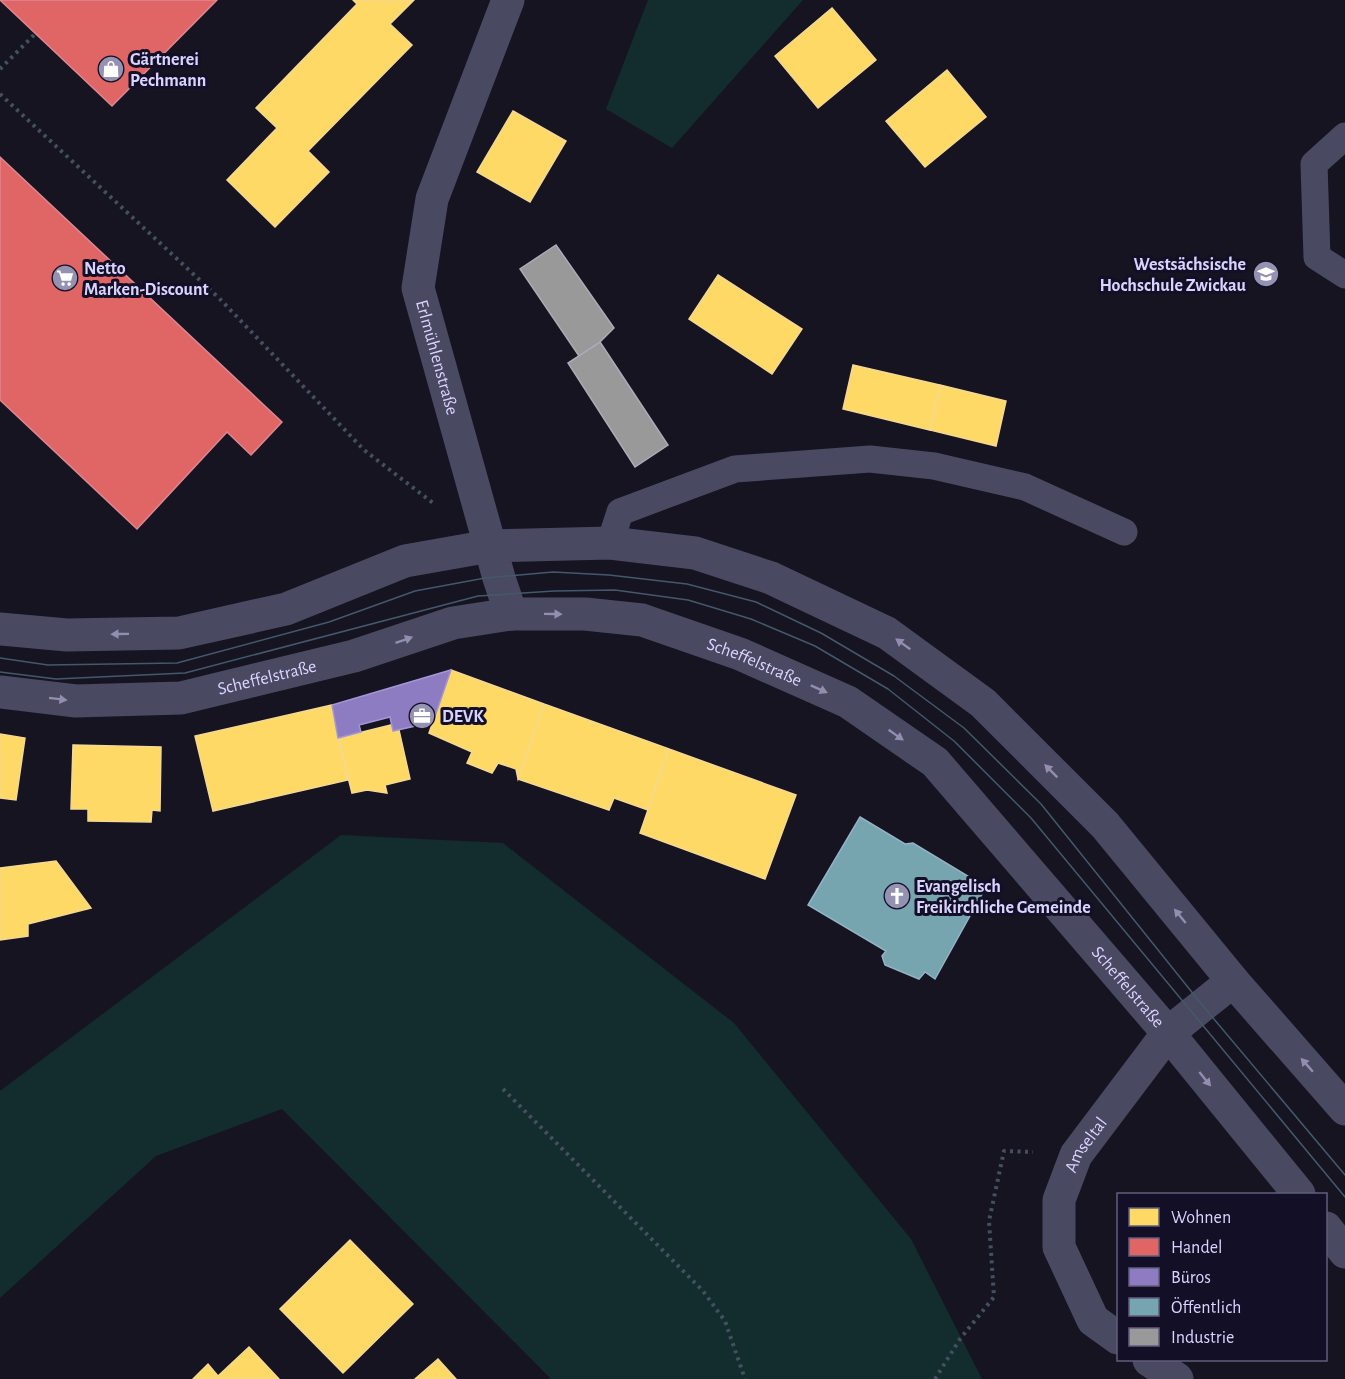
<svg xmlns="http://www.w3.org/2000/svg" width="1345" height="1379" font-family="'Alegreya Sans',sans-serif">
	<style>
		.green { fill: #132c2d }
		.homes { fill: #ffd966; stroke: #f4d894; stroke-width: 1.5 }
		.shops { fill: #e06666; stroke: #de8794; stroke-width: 1.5 }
		.offices { fill: #8e7cc3; stroke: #a496d5; stroke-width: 1.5 }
		.public { fill: #76a5af; stroke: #94b3c7; stroke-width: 1.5 }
		.industry { fill: #999; stroke: #acabb8; stroke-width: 1.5 }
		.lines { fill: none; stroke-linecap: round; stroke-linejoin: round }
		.path { stroke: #44505f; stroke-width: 4; stroke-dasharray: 3 4.5; stroke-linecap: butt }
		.service { stroke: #4a4962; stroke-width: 27 }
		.minor { stroke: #4a4962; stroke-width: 33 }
		.tertiary { stroke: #4a4962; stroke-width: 33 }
		.tram { stroke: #43596b; stroke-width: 1.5 }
		.oneway { fill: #928eb0 }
		.labels { text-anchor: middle; stroke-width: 6; stroke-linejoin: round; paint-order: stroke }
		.poi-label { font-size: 18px; font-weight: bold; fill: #d9d4ff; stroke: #130f26; text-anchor: start }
		.street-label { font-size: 18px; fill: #d9d4ff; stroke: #130f26 }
	</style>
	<rect width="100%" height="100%" fill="#161421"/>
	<!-- green -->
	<path class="green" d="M648,0H803L672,148L606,109Z
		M341,835L503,843L734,1023L911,1239L982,1379H551L282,1109L156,1156L0,1298V1091Z"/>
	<!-- homes -->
	<path class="homes" d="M353,0H414L390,24L412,45L308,151L329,172L275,227L227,180L277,128L256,108L357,4Z
		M832,8L876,60L818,108L775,56Z
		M947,70L986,117L925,167L886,121Z
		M513,111L566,141L530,202L477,172Z
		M718,275L802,329L772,374L689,319Z
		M853,365L940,385L930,430L843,409Z
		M940,385L1006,401L996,446L930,430Z
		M451,670L544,704L518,779L516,769L498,763L492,773L467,763L472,752L429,733Z
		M544,704L669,749L648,810L614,798L609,810L518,779Z
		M332,705L348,780L213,811L195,736Z
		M391,725L393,731L399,730L410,779L385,785L387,793L367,790L352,793L338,738Z
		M0,734L25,738L16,800L0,798Z
		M73,745L161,747L160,811L152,810L151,822L88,821V809H71Z
		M669,749L796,795L765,879L640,833Z
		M56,861L91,908L28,924V936L0,940V868Z
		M350,1240L413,1304L343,1373L280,1309Z
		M249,1347L279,1379H193L208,1364L218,1376Z
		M438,1359L456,1379H415Z"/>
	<!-- shops -->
	<path class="shops" d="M0,0H217L112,106Z
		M0,157L282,422L251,455L227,432L137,529L0,400Z"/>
	<!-- offices -->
	<path class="offices" d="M451,670L433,722L393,731L390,717L359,725L361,732L338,738L332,705Z"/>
	<!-- public -->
	<path class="public" d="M860,817L905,844L913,843L986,887L935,979L925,972L919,979L885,965L882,956L886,951L808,905Z"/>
	<!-- industry -->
	<path class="industry" d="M556,245L614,328L600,342L579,356L520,269Z
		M600,342L668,445L635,467L568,363Z"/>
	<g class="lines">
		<!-- path -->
		<path class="path" d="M0,69L36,33
			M0,94L219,298L364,450L433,503
			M503,1089L703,1291L725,1321L745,1379
			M935,1379L960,1339L994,1297L989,1221L1004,1151L1033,1152"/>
		<!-- service -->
		<path class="service" d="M1345,136L1314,164L1317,257L1345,275
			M610,543L620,512L735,469L870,459L934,466L1025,487L1124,532"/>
		<!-- minor -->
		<g class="minor">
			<path id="s1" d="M508,0L432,199L418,288L499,578L511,614"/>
			<path id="s2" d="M1118,1338L1093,1320L1059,1247V1200L1076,1155L1168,1033L1233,981"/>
			<path d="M1149,1360L1177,1379"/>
		</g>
		<!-- tertiary -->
		<g class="tertiary">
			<path d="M0,629L67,635L179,633L286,609L405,561L490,546L610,543L695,553L771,578L887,633L983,703L1105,825L1233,981L1345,1109"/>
			<path id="s3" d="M0,692L76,701L181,698L354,656L453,623L511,614H585L642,620L740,654L848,702L935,762L1168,1033L1299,1194"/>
			<path d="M1326,1228L1345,1252"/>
		</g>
		<!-- tram -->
		<path class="tram" d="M0,658L48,665L177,663L329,622L415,591L485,578L553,572L609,575L687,584L756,602L821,633L894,676L964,728L1041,804L1203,1006L1345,1175
			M0,672L56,679L185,673L478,596L554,591L615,590L688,600L751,619L815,646L888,689L954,741L1031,818L1345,1197"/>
	</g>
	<!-- one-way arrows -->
	<defs><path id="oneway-solid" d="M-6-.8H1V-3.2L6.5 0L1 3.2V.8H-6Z" transform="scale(1.5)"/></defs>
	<g class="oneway">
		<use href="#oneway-solid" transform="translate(553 614) rotate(1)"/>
		<use href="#oneway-solid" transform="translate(120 634) rotate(179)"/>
		<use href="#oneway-solid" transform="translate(404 640) rotate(-19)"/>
		<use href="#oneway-solid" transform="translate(903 644) rotate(-144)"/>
		<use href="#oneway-solid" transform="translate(819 689) rotate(24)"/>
		<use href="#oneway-solid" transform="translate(58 699) rotate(7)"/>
		<use href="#oneway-solid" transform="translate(896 735) rotate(35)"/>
		<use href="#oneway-solid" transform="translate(1051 771) rotate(-135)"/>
		<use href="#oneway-solid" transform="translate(1180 916) rotate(-129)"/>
		<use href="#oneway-solid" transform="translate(1307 1065) rotate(-131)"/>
		<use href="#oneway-solid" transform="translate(1205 1079) rotate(51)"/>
	</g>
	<!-- icons -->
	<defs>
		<g id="shop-disc" transform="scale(1.35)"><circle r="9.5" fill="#9591b1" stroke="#130f26"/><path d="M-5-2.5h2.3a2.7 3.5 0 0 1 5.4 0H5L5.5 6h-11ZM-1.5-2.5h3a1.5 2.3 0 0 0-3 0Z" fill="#fff"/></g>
		<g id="university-disc" transform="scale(1.35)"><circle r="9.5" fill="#9591b1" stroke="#130f26"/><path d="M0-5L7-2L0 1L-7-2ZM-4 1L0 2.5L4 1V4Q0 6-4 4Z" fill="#fff"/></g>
		<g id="supermarket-disc" transform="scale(1.35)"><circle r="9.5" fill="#9591b1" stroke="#130f26"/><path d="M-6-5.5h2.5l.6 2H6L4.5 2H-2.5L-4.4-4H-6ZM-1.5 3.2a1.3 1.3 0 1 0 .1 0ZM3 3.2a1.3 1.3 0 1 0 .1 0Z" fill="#fff"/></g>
		<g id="office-disc" transform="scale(1.35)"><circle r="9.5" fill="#9591b1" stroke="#130f26"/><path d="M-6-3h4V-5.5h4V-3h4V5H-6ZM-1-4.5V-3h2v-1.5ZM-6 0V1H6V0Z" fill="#fff"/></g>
		<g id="church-disc" transform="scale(1.35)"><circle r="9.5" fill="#9591b1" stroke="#130f26"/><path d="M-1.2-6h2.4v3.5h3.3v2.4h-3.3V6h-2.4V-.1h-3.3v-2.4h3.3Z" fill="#fff"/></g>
	</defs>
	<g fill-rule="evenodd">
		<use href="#shop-disc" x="111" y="69"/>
		<use href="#university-disc" x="1266" y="274"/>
		<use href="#supermarket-disc" x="65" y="278"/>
		<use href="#office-disc" x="422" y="716"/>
		<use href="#church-disc" x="897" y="896"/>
	</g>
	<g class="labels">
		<!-- poi labels -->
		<g class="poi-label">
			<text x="130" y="65">Gärtnerei<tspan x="130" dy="21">Pechmann</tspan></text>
			<text x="1246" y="270" text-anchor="end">Westsächsische<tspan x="1246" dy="21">Hochschule Zwickau</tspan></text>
			<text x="84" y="274">Netto<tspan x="84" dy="21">Marken-Discount</tspan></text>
			<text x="442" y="722">DEVK</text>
			<text x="916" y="892">Evangelisch<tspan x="916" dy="21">Freikirchliche Gemeinde</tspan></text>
		</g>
		<!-- street labels -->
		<g class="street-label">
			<text dy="6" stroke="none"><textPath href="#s1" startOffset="375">Erlmühlenstraße</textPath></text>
			<text dy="6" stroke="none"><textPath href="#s3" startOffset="774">Scheffelstraße</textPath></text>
			<text dy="6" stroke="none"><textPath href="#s3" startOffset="270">Scheffelstraße</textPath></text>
			<text dy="6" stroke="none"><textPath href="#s3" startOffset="1278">Scheffelstraße</textPath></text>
			<text dy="6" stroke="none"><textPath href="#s2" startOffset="220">Amseltal</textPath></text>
		</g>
	</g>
	<!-- legend -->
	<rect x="1117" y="1193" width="210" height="168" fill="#130f26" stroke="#625e7d" stroke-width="1.5"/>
	<rect x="1129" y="1208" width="30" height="18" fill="#ffd966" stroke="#625e7d" stroke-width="1.5"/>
	<text x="1171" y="1223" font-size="18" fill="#d9d4ff">Wohnen</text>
	<rect x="1129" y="1238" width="30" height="18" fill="#e06666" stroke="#625e7d" stroke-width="1.5"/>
	<text x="1171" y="1253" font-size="18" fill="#d9d4ff">Handel</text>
	<rect x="1129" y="1268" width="30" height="18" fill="#8e7cc3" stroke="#625e7d" stroke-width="1.5"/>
	<text x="1171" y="1283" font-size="18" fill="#d9d4ff">Büros</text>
	<rect x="1129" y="1298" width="30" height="18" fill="#76a5af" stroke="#625e7d" stroke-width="1.5"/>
	<text x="1171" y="1313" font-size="18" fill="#d9d4ff">Öffentlich</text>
	<rect x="1129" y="1328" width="30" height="18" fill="#999999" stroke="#625e7d" stroke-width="1.5"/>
	<text x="1171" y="1343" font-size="18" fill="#d9d4ff">Industrie</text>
</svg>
